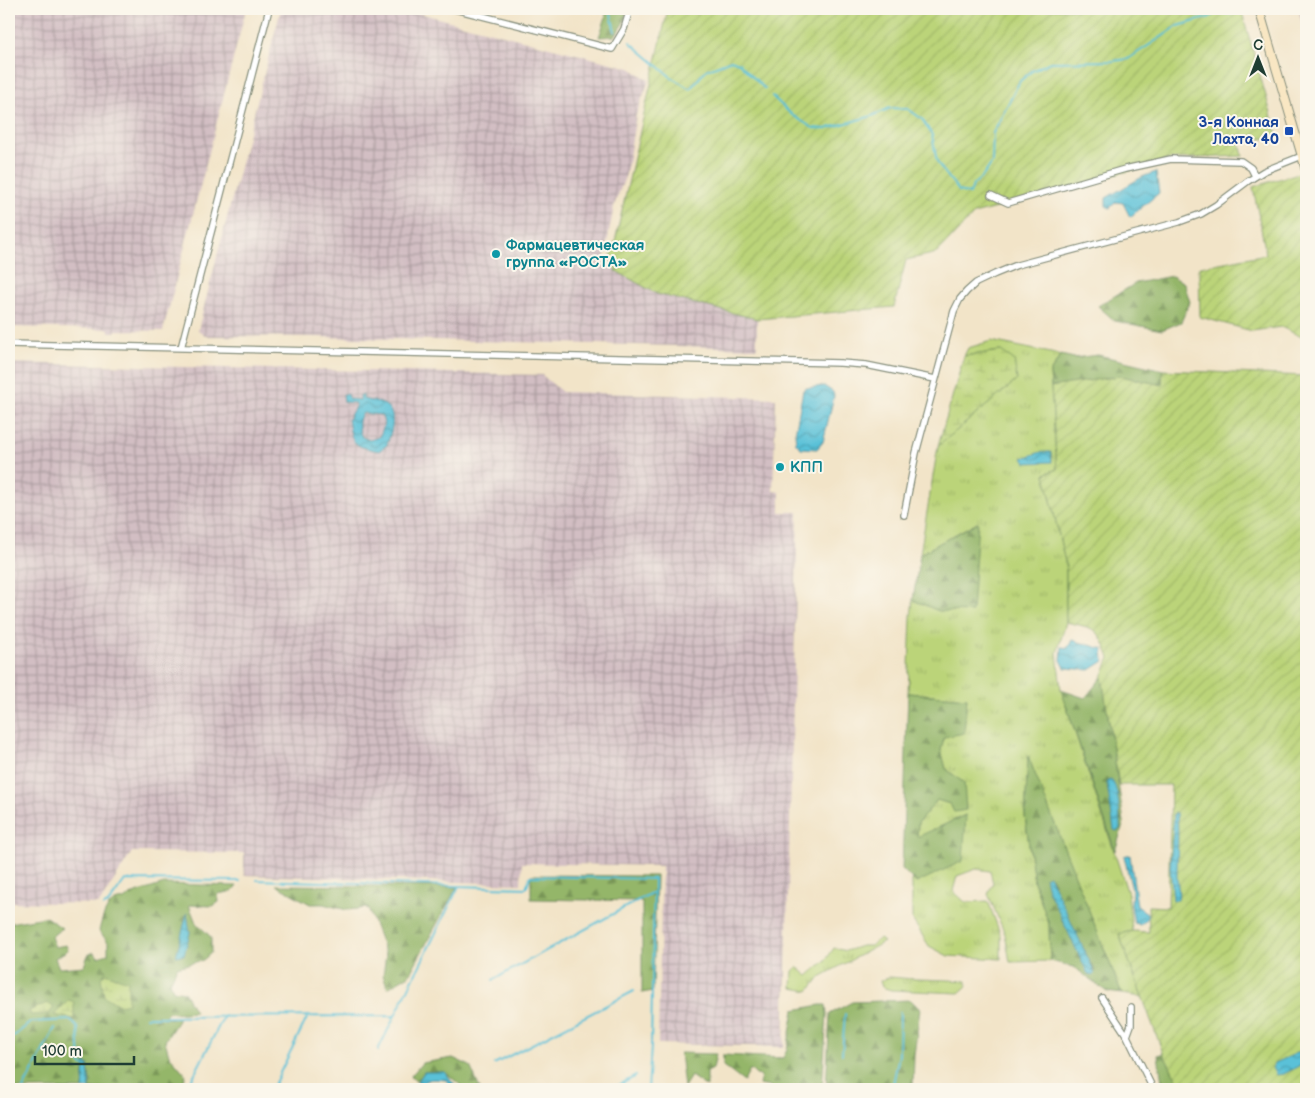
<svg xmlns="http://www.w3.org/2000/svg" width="1315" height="1098" font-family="'Balsamiq Sans',sans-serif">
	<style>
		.industrial { fill: url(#industrial-grid) }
		.grass { fill: url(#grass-tufts); stroke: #6d8856 }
		.forest { fill: url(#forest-firs); stroke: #5a7a4e }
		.wetland { fill: url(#wetland-marsh); stroke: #6d8856 }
		.garden { fill: url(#garden-furrows); stroke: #6d8856 }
		.water { fill: url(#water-waves); stroke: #3c7f86; fill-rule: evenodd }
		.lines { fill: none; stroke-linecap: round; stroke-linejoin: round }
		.stream { stroke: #5ac1d8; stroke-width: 2 }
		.minor-casing { stroke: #88907e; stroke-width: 8 }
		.secondary-casing { stroke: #88907e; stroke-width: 10 }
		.minor { stroke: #fff; stroke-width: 5.5 }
		.secondary { stroke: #f9e7c3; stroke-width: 8 }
		.transit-dot { fill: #1a4fb4; stroke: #fbf7ec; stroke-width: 2 }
		.culture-dot { fill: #0f9aa8; stroke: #fbf7ec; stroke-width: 2 }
		.labels { text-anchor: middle; stroke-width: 4; stroke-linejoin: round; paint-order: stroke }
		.transit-label { font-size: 15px; font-weight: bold; fill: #164399; stroke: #fbf7ec; text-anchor: end }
		.culture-label { font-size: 15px; font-weight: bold; fill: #0d838f; stroke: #fbf7ec; text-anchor: start }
	</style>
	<defs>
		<pattern id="industrial-grid" width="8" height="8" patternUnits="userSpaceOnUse" patternTransform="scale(1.25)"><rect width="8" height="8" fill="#d2bec3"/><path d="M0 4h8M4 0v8" fill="none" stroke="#aa9c9f"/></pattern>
		<pattern id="grass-tufts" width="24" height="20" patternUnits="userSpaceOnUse" patternTransform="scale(1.25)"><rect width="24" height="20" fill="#bbd479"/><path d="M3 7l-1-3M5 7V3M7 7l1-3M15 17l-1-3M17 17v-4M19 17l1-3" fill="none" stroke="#a0b769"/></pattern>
		<pattern id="forest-firs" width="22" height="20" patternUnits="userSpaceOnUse" patternTransform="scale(1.25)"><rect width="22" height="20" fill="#94b669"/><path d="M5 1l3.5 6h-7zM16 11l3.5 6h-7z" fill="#789557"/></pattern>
		<pattern id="wetland-marsh" width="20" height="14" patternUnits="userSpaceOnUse" patternTransform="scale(1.25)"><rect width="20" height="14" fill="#bbd479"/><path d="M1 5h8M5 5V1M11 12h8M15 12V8" fill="none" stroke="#a0b769"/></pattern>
		<pattern id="garden-furrows" width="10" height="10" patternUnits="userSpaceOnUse" patternTransform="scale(1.25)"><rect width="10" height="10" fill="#bbd479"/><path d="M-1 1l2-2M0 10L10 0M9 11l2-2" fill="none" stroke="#a0b769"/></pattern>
		<pattern id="water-waves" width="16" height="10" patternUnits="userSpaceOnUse" patternTransform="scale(1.25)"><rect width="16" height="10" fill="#5ac1d8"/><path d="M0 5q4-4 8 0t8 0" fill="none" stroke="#4a9eb0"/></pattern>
	</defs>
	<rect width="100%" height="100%" fill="#fbf7ec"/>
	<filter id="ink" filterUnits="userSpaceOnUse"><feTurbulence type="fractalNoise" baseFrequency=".02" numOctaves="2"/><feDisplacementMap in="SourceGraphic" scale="10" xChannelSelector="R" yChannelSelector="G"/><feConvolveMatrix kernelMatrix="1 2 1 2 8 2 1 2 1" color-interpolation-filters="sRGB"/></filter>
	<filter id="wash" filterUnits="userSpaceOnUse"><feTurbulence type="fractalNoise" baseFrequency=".0096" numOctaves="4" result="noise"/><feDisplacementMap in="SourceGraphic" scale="20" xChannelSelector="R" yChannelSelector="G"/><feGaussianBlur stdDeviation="1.12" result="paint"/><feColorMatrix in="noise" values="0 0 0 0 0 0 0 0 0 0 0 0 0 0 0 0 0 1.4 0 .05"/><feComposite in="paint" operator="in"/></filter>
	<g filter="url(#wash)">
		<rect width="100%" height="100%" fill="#f2e4c8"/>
		<!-- industrial -->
		<path class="industrial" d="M9,9H246L163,331L116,330L115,332H109V329L9,327Z
			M281,9H403L630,68L649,80L636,115L626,174L614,206L603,264L657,294L757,319V348L315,337L205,336L198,330Z
			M1298,9H1306V36L1303,27Z
			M9,363L542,375L562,392L776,398L773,491L780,492V512H798L784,1047L658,1044L662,866L522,863L521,884L244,875V853L132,852L99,904L9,902Z"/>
		<!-- grass -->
		<path class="grass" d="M991,341L1061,355L1050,373L1057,469L1045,474L1066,566V622L1057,653L1061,690L1128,894L1132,931L1119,934L1142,997L1122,994L1028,757L1025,816L1034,882L1049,924L1050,961L1010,962L1005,934L988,894L993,883L990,871L976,869L957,876L953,891L965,902L988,901L1001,936V959L948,956L929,946L912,919V879L917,883L965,815L917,838L918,823L937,800L950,804L964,783L946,769L941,750L944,737L967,698L908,693L911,616L913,600L939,611L977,522L920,554L938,446L1017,380L1001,351L964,356L968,348Z
			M879,938L884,942L820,977L809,991L792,988L793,971L797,967L808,976L825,961L834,948L846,951L861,946H871Z
			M889,977C915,980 941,979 967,981V986L959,993L891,990L882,987L880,981Z"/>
		<!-- forest -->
		<path class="forest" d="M605,9H627L625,20L615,36L599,37L606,17Z
			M1172,276L1184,283L1190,302L1181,322L1162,330L1115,321L1098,306L1136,283Z
			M1061,355L1074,358L1098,355L1163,370L1162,385L1120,376L1051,387L1050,373Z
			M978,522L972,612L939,611L913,600L920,554Z
			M1102,677L1124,822L1115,851L1061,690L1085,698Z
			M908,693L967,698L964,733L944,737L941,750L946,769L964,783L966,810L954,812L950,804L937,800L918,823L917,837L966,815L963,861L916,883L902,869Z
			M1028,756L1122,994L1107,992L1074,967L1050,961L1049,924L1034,882L1025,816Z
			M531,875L656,876L653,991L642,993V901L531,899Z
			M164,884L237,886L233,891L218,894L219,902L213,906L189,905L196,923L211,937V953L203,960L177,967L170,982L173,990L184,992L195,1012L183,1013L168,1012L164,1018L179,1019L165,1041L169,1055L186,1075L181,1089H90L88,1064L85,1063L83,1089H9V923L46,917L62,928L51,937L55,947L66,945L68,950L55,958L59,968L84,966L88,955L94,952L98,957L108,954V942L99,931C102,918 108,897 124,900L130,895Z
			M276,885L457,887L409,975L388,988L383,975L386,955L368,908L347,910L323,904H310Z
			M911,1000L920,1009L914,1055L913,1089H826L830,1014L852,1002Z
			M820,1005H826L827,1014L822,1089H771V1087L759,1085L761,1076L756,1075L750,1069L744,1082L723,1066V1055L783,1058L787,1050L794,1010Z
			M680,1053L716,1054L713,1069L707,1072V1087L691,1076L684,1087Z
			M1163,1053L1182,1089H1163L1158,1055Z
			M453,1058L470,1066L480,1089H465L445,1072H424L418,1081L410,1077L422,1063Z"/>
		<!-- wetland -->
		<path class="wetland" d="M1001,351L1014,360L1017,380L938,446L964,356Z
			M105,973L128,981V1003L119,1005L104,996L101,978Z
			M69,1000L74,1002V1019L54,1015Z
			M47,1003L54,1007L49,1014L31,1015L29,1011Z"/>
		<!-- garden -->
		<path class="garden" d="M668,9H1241L1278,138L1239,140L1243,156L1172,159L974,214L937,253L906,260L894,307L757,319L657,294L616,271L611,259Z
			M1302,172L1306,190V339L1281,327L1252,331L1200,317L1199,267L1266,254L1253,187Z
			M1163,370L1306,376V1089H1182L1163,1053L1119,934L1132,931L1149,932L1148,906L1168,907L1171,785H1119L1102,677L1110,658C1098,627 1097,629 1066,622V566L1045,474L1057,469L1051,387L1120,376L1162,385Z"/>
		<!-- water -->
		<path class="water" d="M1156,172L1159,193L1130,217L1123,203L1116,202L1110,208L1106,206V198L1142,177Z
			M824,386L833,392L834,396L823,442L817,449L801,448L796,443L795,434L803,390L807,388Z
			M343,394H348L349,399L360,400V395H363V399C369,401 378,401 383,404C399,412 391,432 387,445L379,451C353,446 352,445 348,419L356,405L355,403L344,402ZM363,413L381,415C386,423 383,429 379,437L370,440L362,437C358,429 357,420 363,413Z
			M1041,452H1051L1052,462L1026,463L1023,458Z
			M1072,640L1103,649L1104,661L1090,670L1065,668L1061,660L1062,647L1068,648Z
			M1111,780C1119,786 1120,818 1120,829L1117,831L1114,830L1107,785V781Z
			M1174,813H1177C1179,834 1177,855 1177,876C1177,884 1180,892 1178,900H1173L1170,867Z
			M1127,855H1130L1137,906L1147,913V919L1140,925L1134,923L1131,905L1132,890L1124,856Z
			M1049,875L1095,973L1093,975L1088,974L1048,890L1045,877Z
			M187,913L190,933L184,955L176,956Z
			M1306,1049V1062L1284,1074L1276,1075L1272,1068L1275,1063Z
			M85,1063L88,1064L90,1089H83Z
			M424,1072H445L458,1089H453L446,1080C432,1079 426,1077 417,1089H413Z"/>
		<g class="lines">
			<!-- stream -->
			<path class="stream" d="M610,9L615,32
				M630,42L671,77L690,89L706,70L731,60L739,63L765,89
				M772,96L792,115L813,128L825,129L872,116L890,108L908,109L922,119L932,135L937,162L942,169L959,191L970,194L973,185L983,176L992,163L993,133L1020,81L1032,71L1050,62L1113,61L1128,59L1178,26L1210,17L1217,13L1232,14L1238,9
				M257,880L526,888L530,876L654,879L651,1047L648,1089
				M104,906L108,904L125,880L240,881
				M493,980L653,892
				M146,1017L394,1016
				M9,1040L31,1022L71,1020L78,1028L80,1063L84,1066
				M378,1050L459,886
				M842,1054L845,1014
				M494,1064L634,991
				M23,1089L55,1028
				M187,1089L224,1016
				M272,1089L308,1016
				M612,1089L636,1076
				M892,1089L899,1055L900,1012"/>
		</g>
	</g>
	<g filter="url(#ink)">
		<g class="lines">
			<!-- minor casing -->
			<g class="minor-casing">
				<path id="minor" d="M455,9L612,49L624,29L630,9
					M991,195L1008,203L1125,169L1171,159L1241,161L1251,168L1255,176
					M9,344L840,363L866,365L935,379
					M181,348L269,9
					M904,515L916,453L954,311L960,299L967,291L976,283L995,274L1017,265L1179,222L1201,214L1216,205L1248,181L1264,171L1302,156
					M1102,998L1127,1036L1153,1089
					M1127,1036L1131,1025V1007"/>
			</g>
			<!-- secondary casing -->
			<g class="secondary-casing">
				<path id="secondary" d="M1259,9L1306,170"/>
			</g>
			<!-- minor -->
			<use href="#minor" class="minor"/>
			<!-- secondary -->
			<use href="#secondary" class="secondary"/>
		</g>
	</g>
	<!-- markers -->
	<rect class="transit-dot" x="1284" y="126" width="10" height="10" rx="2.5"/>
	<g class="culture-dot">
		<circle cx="496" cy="254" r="5"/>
		<circle cx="780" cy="467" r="5"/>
	</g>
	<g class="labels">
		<!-- transit labels -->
		<g class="transit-label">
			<text x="1279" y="127">3-я Конная<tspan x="1279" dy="17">Лахта, 40</tspan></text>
		</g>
		<!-- culture labels -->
		<g class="culture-label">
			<text x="506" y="250">Фармацевтическая<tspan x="506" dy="17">группа «РОСТА»</tspan></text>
			<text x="790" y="472">КПП</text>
		</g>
	</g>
	<!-- margin -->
	<rect width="1315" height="1098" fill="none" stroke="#fbf7ec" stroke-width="30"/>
	<!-- north arrow -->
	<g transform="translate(1258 58)" stroke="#fbf7ec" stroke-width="4" paint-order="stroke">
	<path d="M0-4L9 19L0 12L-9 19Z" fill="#1f3d34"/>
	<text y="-8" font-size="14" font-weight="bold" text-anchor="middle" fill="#1f3d34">С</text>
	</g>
	<!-- scale -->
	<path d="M35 1056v8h99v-8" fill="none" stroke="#1f3d34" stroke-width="2.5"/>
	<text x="42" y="1056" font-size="15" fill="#1f3d34" stroke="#fbf7ec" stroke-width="4" paint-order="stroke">100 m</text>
</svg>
